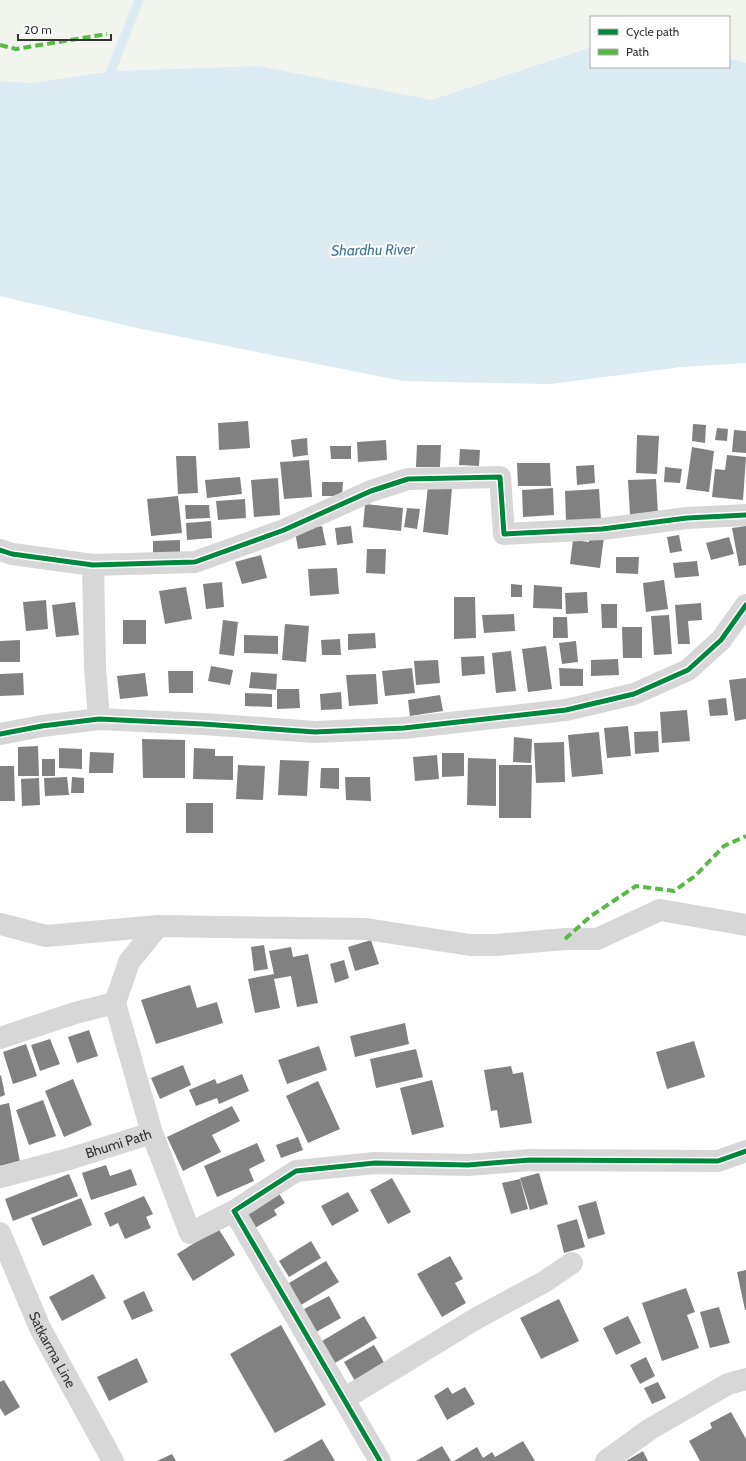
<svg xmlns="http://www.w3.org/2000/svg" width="746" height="1461" font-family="Cabin,sans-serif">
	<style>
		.green { fill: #f1f5ed }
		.water { fill: #ddebf3 }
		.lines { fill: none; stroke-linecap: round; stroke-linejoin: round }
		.stream { stroke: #ddebf3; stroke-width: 9 }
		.building { fill: #818181 }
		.street { stroke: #d7d7d7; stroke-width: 22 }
		.quiet { stroke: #58b947; stroke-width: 4; stroke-dasharray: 8 4; stroke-linecap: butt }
		.cycleway-casing { stroke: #fff; stroke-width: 8 }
		.cycleway { stroke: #00873e; stroke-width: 5 }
		.labels { text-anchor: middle; stroke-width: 4; stroke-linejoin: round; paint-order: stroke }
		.street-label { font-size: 14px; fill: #333; stroke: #fff }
		.water-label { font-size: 15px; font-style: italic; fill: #3f7597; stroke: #fff }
	</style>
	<rect width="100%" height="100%" fill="#fff"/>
	<!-- green -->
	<path class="green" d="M0,0H746V63L729,58V17H591V47L432,101L259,66L112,71L32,83L0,81Z"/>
	<!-- water -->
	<path class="water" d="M591,47V67H729V58L746,63V363L681,367L551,384L403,381L141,329L0,296V81L32,83L112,71L259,66L432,100Z"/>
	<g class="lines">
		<!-- stream -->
		<path class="stream" d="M107,81L139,0"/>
	</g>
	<!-- building -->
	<path class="building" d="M248,421L250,448L219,450L218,423Z
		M693,424L706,425L705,443L692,441Z
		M717,428L728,429L727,441L715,440Z
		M734,430L746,431V453L732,452Z
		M637,435L659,436L657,474L636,473Z
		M307,438L308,455L293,457L291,440Z
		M386,440L387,460L358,462L357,442Z
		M417,445H441L440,467H416Z
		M330,446H351V459H331Z
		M692,447L714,451L709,492L686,489Z
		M460,449L480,450L479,466L459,465Z
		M727,455L746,457L743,500L712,497L715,469L725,470Z
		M176,456H196L198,493L178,494Z
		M309,460L312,497L284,499L280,462Z
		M517,463H550L551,486H518Z
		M594,465L595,483L577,485L576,466Z
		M665,467L682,469L680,483L664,482Z
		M240,477L242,494L207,498L205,480Z
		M278,478L280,515L254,517L251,480Z
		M656,479L658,513L630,515L628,480Z
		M322,482H343L342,496H322Z
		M428,486L452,488L448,535L423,532Z
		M553,488L554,515L523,517L522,490Z
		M599,489L601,520L566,521L565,491Z
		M178,496L182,533L151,536L147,499Z
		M245,499L246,518L218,520L216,501Z
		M365,504L403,508L401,531L363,527Z
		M185,505H209L210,518L186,519Z
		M407,508L420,509L417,529L404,527Z
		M211,521L212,538L187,540L186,523Z
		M322,526L326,545L298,549L295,531Z
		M351,526L353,543L337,545L335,528Z
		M746,526V565L739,566L732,528Z
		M589,535L604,537L600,568L570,564L573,540L589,542Z
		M679,535L682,551L670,553L667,537Z
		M729,537L734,554L711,560L706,543Z
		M180,540V557L153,558V541Z
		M367,549H386L385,574L366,573Z
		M261,555L267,578L242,584L235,562Z
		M616,557H639L638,574L616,573Z
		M697,561L699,576L675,578L673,563Z
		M337,568L339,594L310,596L308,569Z
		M664,580L668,609L646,612L643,583Z
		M222,582L224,607L206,609L203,584Z
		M511,584L522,585V597H511Z
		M534,585L562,587V609L533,608Z
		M186,587L192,619L165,624L159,591Z
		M587,592L588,613L566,614L565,593Z
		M454,597H475L476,638L454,639Z
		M46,600L48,629L26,631L23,602Z
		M75,602L79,635L56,637L52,605Z
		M701,603L702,620L688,621L690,644H678L675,605Z
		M601,604H617V628H602Z
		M514,614L515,631L484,633L482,615Z
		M669,615L672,654L654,655L651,616Z
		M553,617H567L568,638H553Z
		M123,620H146V644H123Z
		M223,620L238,622L234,656L219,654Z
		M285,624L309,626L306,662L282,660Z
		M622,627H642V658H623Z
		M375,633L376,648L348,650V634Z
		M244,635L278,636V654L244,653Z
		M340,639L341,655H322L321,640Z
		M20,640V662H0V641Z
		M576,641L578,662L562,664L559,643Z
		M546,646L552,689L528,692L522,649Z
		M511,651L516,691L496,693L492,653Z
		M484,656L485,674L462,676L461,657Z
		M618,659L619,675L591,676V660Z
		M438,660L440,683L416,685L414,661Z
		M211,666L233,670L230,685L208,681Z
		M412,668L415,693L385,696L382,671Z
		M559,668L583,669V686H560Z
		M168,671H193V693H169Z
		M251,672L277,674L276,690L249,688Z
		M23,673L24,695L0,696V674Z
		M145,673L148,696L120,699L117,676Z
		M376,674L378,704L349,706L346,675Z
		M746,678V719L735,721L729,680Z
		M277,689H299L300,708L277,709Z
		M341,692L342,709L321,710L320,694Z
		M245,693L272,694V707L245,706Z
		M440,695L443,711L410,716L408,700Z
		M726,698L728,715L710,716L708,700Z
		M687,710L690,741L662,743L660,712Z
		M628,726L631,756L607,758L604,728Z
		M658,731L659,752L635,754L634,732Z
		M599,732L603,774L572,777L568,735Z
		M514,737L532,739L531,763L513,762Z
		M142,739L185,740V778H143Z
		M564,742L565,782L536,783L534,743Z
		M38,746L39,776H18V747Z
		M59,748L82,749V769L59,768Z
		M194,748L215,749V756H233V780L193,779Z
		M90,752L114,753L113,773H89Z
		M442,753H464V776L442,777Z
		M437,755L439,779L415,781L413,757Z
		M468,758L496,759V806L467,805Z
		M42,759H55V776H42Z
		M280,760L309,761L307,796L278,795Z
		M238,765L265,766L263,800L236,799Z
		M499,765H532L531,818H499Z
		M0,766H14L15,801H0Z
		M321,768H339V789L320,788Z
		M67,777L69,795L45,796L44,778Z
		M72,777L84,778V793H71Z
		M345,777H370L371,801L346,800Z
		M39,778L40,805L22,806L21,779Z
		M186,803H213V833H186Z
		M371,940L379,964L355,971L348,947Z
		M264,945L268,969L254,971L251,947Z
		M291,947L293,957L308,954L318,1003L297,1007L291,976L274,979L280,1008L255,1013L248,979L274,974L269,951Z
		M344,960L349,978L335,983L330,964Z
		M190,985L197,1008L217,1002L223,1023L156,1044L141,1000Z
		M405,1023L409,1044L355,1057L350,1036Z
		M89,1030L98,1056L77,1063L68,1037Z
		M50,1039L60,1064L40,1071L31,1045Z
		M694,1041L705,1077L667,1089L656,1052Z
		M26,1044L37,1076L13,1084L3,1052Z
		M319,1046L327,1070L287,1084L278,1060Z
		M416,1049L423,1077L376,1088L370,1059Z
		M183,1065L191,1085L160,1099L151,1078Z
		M511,1066L513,1074L523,1072L532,1123L500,1128L497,1110L491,1111L484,1070Z
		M242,1074L249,1091L219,1104L217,1098L196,1106L189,1090L215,1079L217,1084Z
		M1,1075L5,1095L0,1097V1076Z
		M73,1079L92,1125L64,1137L45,1091Z
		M432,1080L444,1127L412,1135L400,1088Z
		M318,1081L340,1129L308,1143L286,1096Z
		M43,1100L56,1136L29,1145L16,1110Z
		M9,1103L20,1162L0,1166V1105Z
		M232,1106L240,1121L212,1135L221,1152L183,1171L167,1137Z
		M298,1137L303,1150L281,1158L276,1145Z
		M257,1143L265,1161L249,1169L254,1181L217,1197L204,1166Z
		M106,1165L110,1176L131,1169L137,1185L91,1200L82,1173Z
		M539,1173L548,1204L530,1210L520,1178Z
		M69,1174L78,1196L13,1221L5,1199Z
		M392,1178L411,1212L388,1224L370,1190Z
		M520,1179L528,1209L511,1214L502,1183Z
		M278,1192L285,1203L274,1210L277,1215L255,1228L245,1211Z
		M348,1192L359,1211L332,1226L321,1206Z
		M144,1196L153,1214L146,1217L151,1228L125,1239L118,1223L110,1227L104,1213Z
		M81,1198L92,1225L43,1246L31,1218Z
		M596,1201L605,1234L588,1239L578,1206Z
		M577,1219L585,1247L564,1253L557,1225Z
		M218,1228L235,1255L193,1281L177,1254Z
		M311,1241L321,1258L289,1277L279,1261Z
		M450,1256L463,1279L455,1283L466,1303L442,1317L417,1274Z
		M326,1261L339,1282L301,1305L289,1283Z
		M746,1270V1310H745L737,1272Z
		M93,1274L106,1298L62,1321L49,1297Z
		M686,1288L695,1312L687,1315L699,1348L662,1361L642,1303Z
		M144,1291L153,1311L132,1320L123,1301Z
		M329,1296L341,1318L316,1332L304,1309Z
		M559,1299L579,1341L541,1359L520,1318Z
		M719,1307L730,1343L710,1348L700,1312Z
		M364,1316L377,1338L335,1363L322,1341Z
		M628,1316L641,1343L616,1355L603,1328Z
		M281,1325L326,1405L275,1433L230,1354Z
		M374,1345L385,1364L355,1381L344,1362Z
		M646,1357L655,1376L640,1384L630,1365Z
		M137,1358L148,1382L109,1401L97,1377Z
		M4,1380L20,1407L5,1416L0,1408V1382Z
		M658,1382L666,1398L652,1404L644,1388Z
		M448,1387L452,1394L465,1387L475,1404L447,1420L434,1396Z
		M731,1412L746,1439V1461H700L689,1441L712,1428L710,1423Z
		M322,1439L335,1461H283Z
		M523,1441L535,1461H454L477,1447L483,1458L492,1452L495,1457Z
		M442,1446L451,1461H416Z
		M643,1451L648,1461H626Z
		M172,1454L176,1461H157Z"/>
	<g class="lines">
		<!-- street -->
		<g class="street">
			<path d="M0,550L12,554L93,565L195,562L284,530L371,491L408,479L500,477L504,534L602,529L687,518L746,515"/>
			<path d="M93,565L95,667L99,719"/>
			<path d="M0,734L42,726L99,719L203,724L315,732L404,728L566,710L634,694L688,670L721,640L746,605"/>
			<path d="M0,924L46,936L158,926L366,929L470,945H496L565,939H597L660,910L746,925"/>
			<path d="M0,1038L75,1013L115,1003L129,962L158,926"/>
			<path d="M152,1133L190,1233L234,1211"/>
			<path id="s1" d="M0,1177L69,1159L152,1133L115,1003"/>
			<path id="s2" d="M0,1233L40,1328L113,1461"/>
			<path d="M344,1399L477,1318L544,1282L572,1263"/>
			<path d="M380,1461L234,1211L296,1171L375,1163L468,1165L530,1160L718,1161L746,1151"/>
			<path d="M606,1461L650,1429L728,1384L746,1379"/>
		</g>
		<!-- quiet -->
		<path class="quiet" d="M0,45L16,49L107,34
			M565,939L591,916L636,886L674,891L695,876L724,846L746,836"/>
		<!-- cycleway casing -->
		<g class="cycleway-casing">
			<path id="cycleway" d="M0,550L12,554L93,565L195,562L284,530L371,491L408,479L500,477L504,534L602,529L687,518L746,515
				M0,734L42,726L99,719L203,724L315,732L404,728L566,710L634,694L688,670L721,640L746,605
				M380,1461L234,1211L296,1171L375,1163L468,1165L530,1160L718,1161L746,1151"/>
		</g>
		<!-- cycleway -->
		<use href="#cycleway" class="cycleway"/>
	</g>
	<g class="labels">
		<!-- street labels -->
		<g class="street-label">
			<text dy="5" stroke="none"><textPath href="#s1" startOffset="123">Bhumi Path</textPath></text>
			<text dy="5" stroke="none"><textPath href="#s2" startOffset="128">Satkarma Line</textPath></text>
		</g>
		<!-- water labels -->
		<g class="water-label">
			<text transform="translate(373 250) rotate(-1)" y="5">Shardhu River</text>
		</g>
	</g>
	<!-- legend -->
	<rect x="590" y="16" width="140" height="52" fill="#ffffff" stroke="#adadad"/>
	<rect x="598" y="29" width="20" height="6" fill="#00873e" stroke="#adadad"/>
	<text x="626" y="36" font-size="12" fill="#333333">Cycle path</text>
	<rect x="598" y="49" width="20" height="6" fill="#58b947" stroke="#adadad"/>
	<text x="626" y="56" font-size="12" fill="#333333">Path</text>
	<!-- scale -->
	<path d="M18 34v6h93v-6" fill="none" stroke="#333333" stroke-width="2"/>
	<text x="24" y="34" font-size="12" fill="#333333" stroke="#ffffff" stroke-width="3" paint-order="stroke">20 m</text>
</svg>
